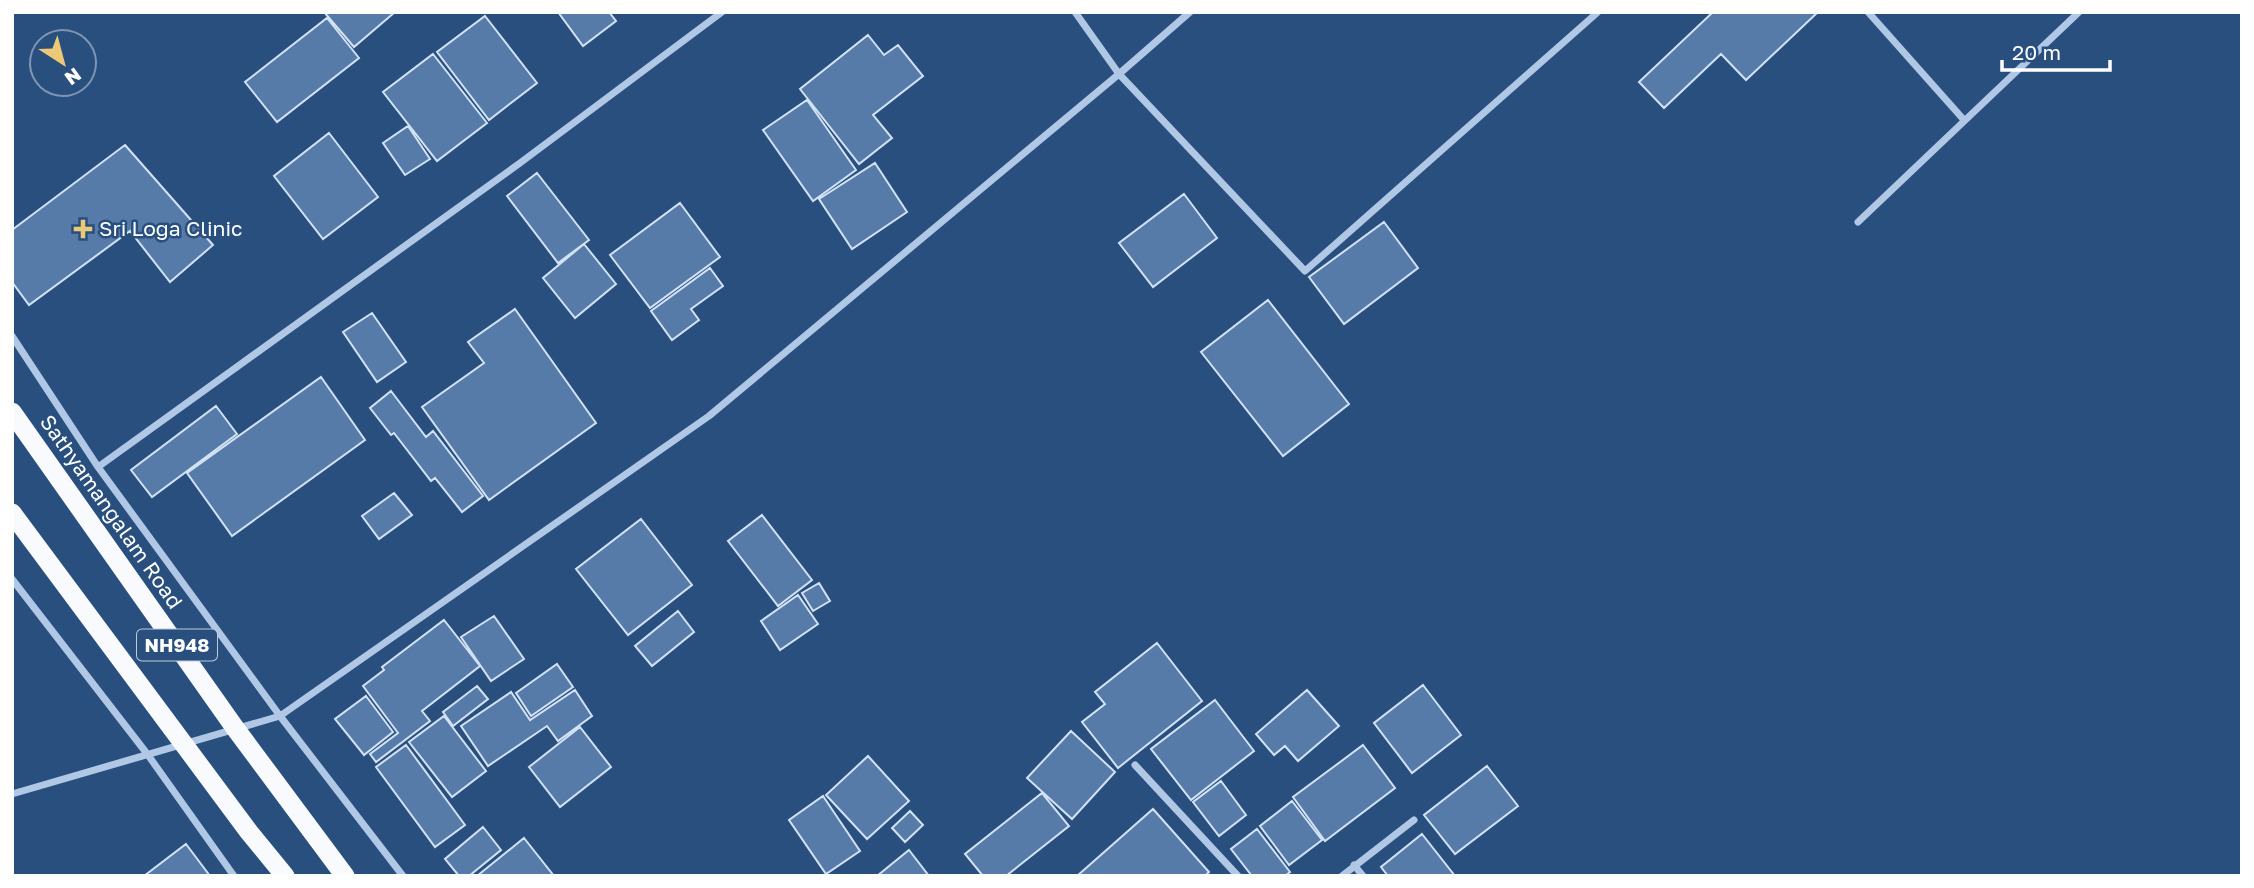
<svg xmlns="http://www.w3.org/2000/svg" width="2254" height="888" font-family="'Golos Text',sans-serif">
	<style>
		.building { fill: #567ba9; stroke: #d2e2f4; stroke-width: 2 }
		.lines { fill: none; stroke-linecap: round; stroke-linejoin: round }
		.minor { stroke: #b0c8e5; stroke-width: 7 }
		.trunk { stroke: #f8fafe; stroke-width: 19 }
		.poi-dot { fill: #ecc977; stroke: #294f7f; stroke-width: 2.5 }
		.labels { text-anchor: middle; stroke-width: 5; stroke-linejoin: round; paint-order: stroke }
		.shield { fill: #294f7f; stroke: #bfcad9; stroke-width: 2 }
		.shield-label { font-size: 19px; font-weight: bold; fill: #fff }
		.poi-label { font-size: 21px; fill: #fff; stroke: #294f7f; text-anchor: start }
		.street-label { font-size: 21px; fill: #fff; stroke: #294f7f }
	</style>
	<rect width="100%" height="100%" fill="#294f7f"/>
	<!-- building -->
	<path class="building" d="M324,12H395L354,47Z
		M558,12H609L616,21L583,46Z
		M1713,12H1818L1746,80L1721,54L1664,108L1639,82Z
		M485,16L537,83L489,120L437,52Z
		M327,18L359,58L277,122L245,82Z
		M868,35L884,55L898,45L923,76L873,115L892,138L859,164L800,89Z
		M433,54L487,123L437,161L383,92Z
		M807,100L856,170L813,201L763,130Z
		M408,126L430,159L405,175L383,143Z
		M329,133L378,197L323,239L274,176Z
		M125,145L213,245L170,282L130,231L29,305L12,282V230Z
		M875,163L907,212L852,249L819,199Z
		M537,173L589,240L558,263L507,196Z
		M1184,194L1217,238L1153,287L1119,243Z
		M680,203L720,257L650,308L610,255Z
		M1384,222L1418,268L1344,324L1309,277Z
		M584,244L616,284L575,318L543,278Z
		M710,268L723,286L691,309L699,320L672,340L651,311Z
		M1268,300L1349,404L1283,456L1201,352Z
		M515,309L596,423L489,500L422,407L484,363L468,342Z
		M372,313L406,362L377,382L343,332Z
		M321,377L365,440L232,536L187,473Z
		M391,391L426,437L433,431L483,496L462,512L435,478L431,481L394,433L391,435L370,408Z
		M216,406L237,434L152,497L131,470Z
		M394,493L412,515L379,539L362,516Z
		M762,515L812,580L778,606L728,541Z
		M641,519L692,585L628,635L576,569Z
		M819,583L830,601L813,611L802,593Z
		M798,595L818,624L780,650L761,621Z
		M678,611L694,632L652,666L635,646Z
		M494,616L524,659L491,681L461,637Z
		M444,620L480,666L422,711L430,721L376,762L370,754L398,733L363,686L384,670L382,667Z
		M1157,643L1202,701L1118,768L1082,722L1105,704L1095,692Z
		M557,664L573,687L531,716L516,693Z
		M1423,685L1461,735L1412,773L1374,723Z
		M477,686L488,699L453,726L443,712Z
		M575,690L592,716L558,741L547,726L488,766L461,726L511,692L530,720Z
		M1307,690L1339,726L1298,761L1285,746L1274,755L1256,734Z
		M366,696L393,732L364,755L335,719Z
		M1215,700L1254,751L1191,800L1151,749Z
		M444,716L486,771L452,797L409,742Z
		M580,727L611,767L560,807L529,767Z
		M1071,731L1115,772L1072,819L1027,778Z
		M406,745L465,825L435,847L376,767Z
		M1363,745L1395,788L1325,841L1293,797Z
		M868,756L909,801L867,839L826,795Z
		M1487,766L1518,806L1455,854L1424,815Z
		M1221,781L1246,815L1219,836L1193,802Z
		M1042,793L1069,826L1006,876H983L965,854Z
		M823,796L860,851L826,874L789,820Z
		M1292,801L1322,840L1289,865L1260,826Z
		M1153,809L1209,872L1205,876H1077Z
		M910,811L923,825L905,842L892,828Z
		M483,827L501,850L469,876H459L445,859Z
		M1257,829L1290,872L1285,876H1252L1231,849Z
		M1422,834L1455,876H1388L1381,867Z
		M524,838L554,876H477Z
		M186,844L210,876H144Z
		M909,850L929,876H877Z"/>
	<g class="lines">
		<!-- minor -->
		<path class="minor" d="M1190,12L1119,74L1305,271L1598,12
			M1868,12L1964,120
			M1858,222L2079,12
			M12,336L98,467L280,716L403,876
			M98,467L520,163L722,12
			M12,579L148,755L234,876
			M1135,765L1238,876
			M12,794L280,716L709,416L1119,74L1075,12
			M1354,865L1363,876
			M1342,876L1414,820"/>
		<!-- trunk -->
		<path class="trunk" d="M12,412L235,728L345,876
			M12,513L249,832L285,876"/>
	</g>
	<!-- markers -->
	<path class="poi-dot" d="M79.5 218.5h7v7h7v7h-7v7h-7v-7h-7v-7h7z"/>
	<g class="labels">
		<!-- shield labels -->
		<rect class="shield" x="137" y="629.5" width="80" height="31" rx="5"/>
		<g class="shield-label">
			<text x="177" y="652">NH948</text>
		</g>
		<!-- poi labels -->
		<g class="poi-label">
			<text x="99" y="236">Sri Loga Clinic</text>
		</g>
		<!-- street labels -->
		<g class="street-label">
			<text transform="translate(111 512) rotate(55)" y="7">Sathyamangalam Road</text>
		</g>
	</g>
	<!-- border -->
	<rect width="2254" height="888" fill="none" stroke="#ffffff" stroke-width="28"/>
	<!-- north arrow -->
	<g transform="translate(63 63) rotate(144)"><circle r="33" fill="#294f7f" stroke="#7f95b2" stroke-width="2"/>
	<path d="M0-5L12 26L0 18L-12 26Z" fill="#ecc977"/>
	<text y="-10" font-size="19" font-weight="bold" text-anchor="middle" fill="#ffffff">N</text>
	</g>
	<!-- scale -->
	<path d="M2002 60v10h108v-10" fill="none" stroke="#ffffff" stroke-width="3.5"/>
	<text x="2012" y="60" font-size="21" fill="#ffffff" stroke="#294f7f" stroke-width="5" paint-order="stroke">20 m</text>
</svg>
